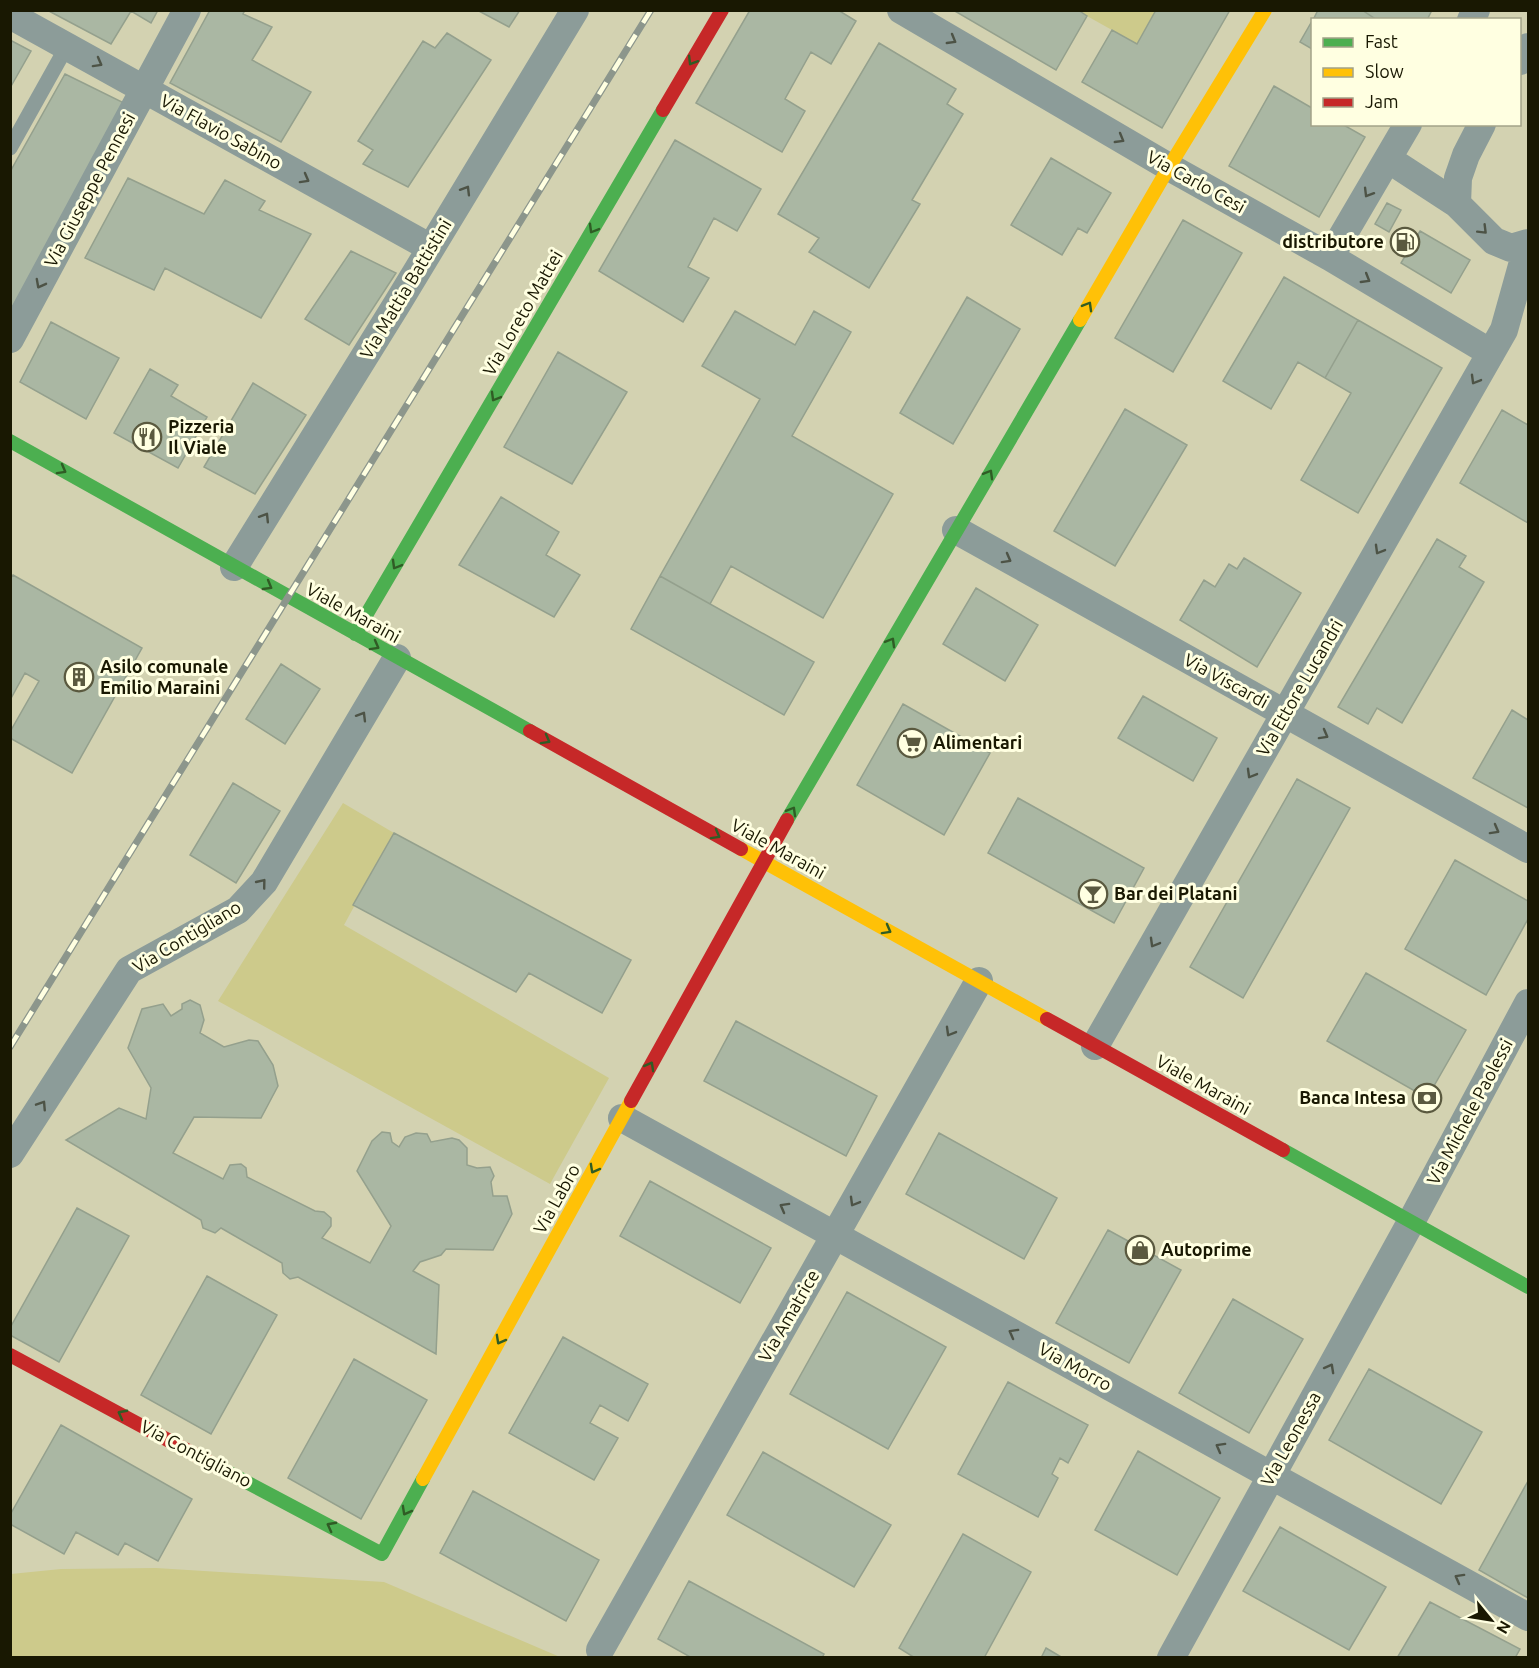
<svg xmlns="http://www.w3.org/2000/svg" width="1539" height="1668" font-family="Ubuntu,sans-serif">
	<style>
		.green { fill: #cdca8b }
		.building { fill: #aab7a3; stroke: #94a08d; stroke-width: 1.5 }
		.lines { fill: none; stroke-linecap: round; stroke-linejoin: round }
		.lane { stroke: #8c9c99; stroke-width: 15 }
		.street { stroke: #8c9c99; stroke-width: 28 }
		.fast { stroke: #4caf50; stroke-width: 14 }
		.slow { stroke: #ffc107; stroke-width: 14 }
		.jam { stroke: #c62828; stroke-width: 14 }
		.rail-casing { stroke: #8c968c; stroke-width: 7 }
		.rail { stroke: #ffffe1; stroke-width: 4.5; stroke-dasharray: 14; stroke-linecap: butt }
		.oneway { stroke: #4d5346 }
		.oneway2 { stroke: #305c25 }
		.labels { text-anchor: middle; stroke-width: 6; stroke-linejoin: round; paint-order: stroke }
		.street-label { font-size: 18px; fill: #191802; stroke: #ffffe1 }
		.poi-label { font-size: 18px; font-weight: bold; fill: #191802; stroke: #ffffe1; text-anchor: start }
	</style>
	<rect width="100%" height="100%" fill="#d3d2b1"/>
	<!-- green -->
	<path class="green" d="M1078,11H1156L1137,44Z
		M343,803L394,833L344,925L609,1078L550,1184L218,1001Z
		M156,1568L384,1582L560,1657H11V1574L61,1569Z"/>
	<!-- building -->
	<path class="building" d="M47,10H158L151,23L131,11L111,44Z
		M210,10H245L243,14L272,27L252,60L311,92L281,142L170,83Z
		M477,10H520L509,27Z
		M750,10H838L856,21L831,64L811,52L785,99L805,111L782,152L696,103Z
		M953,10H1078L1087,16L1056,70Z
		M1156,10H1230L1162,128L1082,82L1112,30L1137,44Z
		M1318,10H1362L1377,20H1313Z
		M1362,10H1432L1427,20H1377Z
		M1312,21V49L1300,42Z
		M447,33L491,60L408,187L363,164L373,150L358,141L423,41L435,48Z
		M10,40L31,51L10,88Z
		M879,43L956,89L947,104L963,114L912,200L920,204L869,288L809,252L819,238L778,214Z
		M65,74L124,103L10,312V172Z
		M1274,86L1312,108V124H1342L1365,137L1319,217L1229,166Z
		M675,140L761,189L737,231L714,218L688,267L709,278L683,322L599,271Z
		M1051,158L1111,193L1087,233L1078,228L1062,255L1011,225Z
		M128,178L204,214L225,180L265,201L259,210L311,234L261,318L165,268L154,290L85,258Z
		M1387,203L1401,210L1389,232L1375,224Z
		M1183,220L1242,253L1173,372L1115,338Z
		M1420,231L1470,260L1451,293L1401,263Z
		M351,251L396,273L349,345L305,319Z
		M1284,277L1358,320L1325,378L1298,362L1271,409L1223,381Z
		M967,297L1020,329L953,444L900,413Z
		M735,311L795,345L814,311L851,332L792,436L893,494L823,618L731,566L710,604L660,576L760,399L702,366Z
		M1358,320L1442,368L1358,513L1301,480L1351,393L1325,378Z
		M51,322L119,358L86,419L20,382Z
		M558,352L627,392L572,484L504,447Z
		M150,369L178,385L171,396L207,417L178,468L114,433Z
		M253,383L306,415L255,494L204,467Z
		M1125,409L1187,445L1115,566L1054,531Z
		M1502,410L1528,425V523L1460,483Z
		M501,497L559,532L546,555L580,575L554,617L459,565Z
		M1437,539L1466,556L1459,567L1484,582L1402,723L1377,708L1368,724L1338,707Z
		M1244,558L1301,593L1257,667L1180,620L1204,580L1215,587L1229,564L1237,569Z
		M13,575L142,648L72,773L10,738V732L39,681L25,673L10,700V579Z
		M660,576L814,662L784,715L631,629Z
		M976,588L1038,625L1005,681L943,644Z
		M281,664L320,689L285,744L246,719Z
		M1143,696L1217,738L1193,781L1118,738Z
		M903,704L990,753L944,835L857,785Z
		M1512,710L1528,720V808L1473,778Z
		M1297,779L1350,808L1243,998L1190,967Z
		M233,783L280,811L236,883L190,855Z
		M1018,798L1144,868L1114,923L988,853Z
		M394,833L631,960L602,1013L529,973L516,992L353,905Z
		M1455,860L1528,901V919L1486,995L1405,949Z
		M1366,973L1466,1030L1427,1098L1327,1041Z
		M190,1000L200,1005L204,1020L200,1033L224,1047L249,1040L258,1041L273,1065L278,1086L261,1118L194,1117L173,1153L223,1179L230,1165L241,1164L246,1168L247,1177L315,1211L324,1212L331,1218V1226L322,1238L370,1263L391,1226L357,1171L372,1141L382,1132L390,1133L392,1142L399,1147L405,1137L416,1133L427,1134L431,1142L452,1138L459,1140L467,1148V1165L477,1168L490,1167L494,1176L491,1182L493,1196H507L512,1214L493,1250L446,1249L441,1255L420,1262L413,1271L439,1285L436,1354L298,1277L290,1279L283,1273L282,1263L221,1228L215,1233L203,1228L201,1220L66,1140L119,1108L146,1119L151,1088L128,1048L142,1009L163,1004L171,1016L182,1009V1004Z
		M736,1021L877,1096L846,1156L704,1081Z
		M939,1133L1057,1198L1024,1259L906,1194Z
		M650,1181L771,1248L740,1303L620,1236Z
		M77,1208L129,1236L59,1362L10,1335V1328Z
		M1108,1230L1181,1270L1129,1363L1056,1323Z
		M207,1276L277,1315L211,1434L141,1395Z
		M847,1292L946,1347L888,1449L790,1394Z
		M1233,1299L1303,1339L1249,1433L1179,1393Z
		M563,1337L648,1384L628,1421L600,1405L590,1423L618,1438L594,1480L509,1433Z
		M354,1359L427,1400L361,1519L288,1478Z
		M1369,1369L1482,1432L1441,1504L1329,1440Z
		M1008,1382L1088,1425L1068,1463L1060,1458L1052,1474L1058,1478L1038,1517L958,1474Z
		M61,1425L192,1499L158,1561L125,1543L118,1555L76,1532L64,1554L10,1524V1515Z
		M1138,1451L1220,1498L1177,1575L1095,1530Z
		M763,1452L891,1525L854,1587L727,1515Z
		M1528,1481V1598L1479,1570Z
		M473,1491L599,1560L566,1621L440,1553Z
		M1280,1527L1386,1587L1349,1650L1243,1591Z
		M963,1534L1031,1572L984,1658H915L899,1648Z
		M689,1581L824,1654L822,1658H692L658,1639Z
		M1430,1602L1520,1649L1515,1658H1397Z
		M1046,1648L1063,1658H1041Z"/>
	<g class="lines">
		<!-- lane -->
		<path class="lane" d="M10,148L67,46"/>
		<!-- street -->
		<path class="street" d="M901,10L1169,167L1330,257L1491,353
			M10,15L431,248
			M1471,20L1476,10
			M1520,61L1528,47
			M1482,124L1466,155L1458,178L1457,204L1494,241L1511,248L1528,243
			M1388,159L1457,204
			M1330,257L1408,124
			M10,339L187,10
			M956,530L1528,849
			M234,567L397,304L575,10
			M1095,1046L1504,330L1528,244
			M622,1118L1528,1617
			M10,1154L129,970L238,910L264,882L397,658
			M600,1650L979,981
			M1171,1658L1411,1222L1528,1003"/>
		<!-- fast -->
		<path class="fast" d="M10,441L530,731
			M355,634L663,110
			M787,820L1080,320
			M1283,1150L1528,1287
			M218,1467L382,1554L423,1479"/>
		<!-- slow -->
		<path class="slow" d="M1080,320L1169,167L1265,10
			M741,849L1047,1019
			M423,1479L631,1101"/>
		<!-- jam -->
		<path class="jam" d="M663,110L722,10
			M530,731L741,849
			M1047,1019L1283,1150
			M631,1101L787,820
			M10,1355L218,1467"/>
		<!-- rail casing -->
		<g class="rail-casing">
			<path id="rail" d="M10,1047L651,10"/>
		</g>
		<!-- rail -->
		<use href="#rail" class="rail"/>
	</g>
	<!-- one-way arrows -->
	<defs><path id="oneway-chevron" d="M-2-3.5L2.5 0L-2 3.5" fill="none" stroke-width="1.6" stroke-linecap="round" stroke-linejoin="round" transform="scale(1.5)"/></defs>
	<g class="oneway">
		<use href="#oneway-chevron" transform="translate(952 40) rotate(30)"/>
		<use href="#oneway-chevron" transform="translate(98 63) rotate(29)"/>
		<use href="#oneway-chevron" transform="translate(1120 139) rotate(30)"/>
		<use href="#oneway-chevron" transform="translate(305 179) rotate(29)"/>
		<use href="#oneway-chevron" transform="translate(466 190) rotate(-59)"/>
		<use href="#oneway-chevron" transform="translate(1368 193) rotate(121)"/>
		<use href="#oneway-chevron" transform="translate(1483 230) rotate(45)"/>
		<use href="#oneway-chevron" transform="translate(1366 279) rotate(31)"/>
		<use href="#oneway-chevron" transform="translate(40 284) rotate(118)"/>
		<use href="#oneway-chevron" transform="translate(1475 380) rotate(120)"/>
		<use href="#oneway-chevron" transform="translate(265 517) rotate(-58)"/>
		<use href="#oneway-chevron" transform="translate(1379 550) rotate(120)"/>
		<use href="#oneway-chevron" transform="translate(1007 559) rotate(29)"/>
		<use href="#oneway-chevron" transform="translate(362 716) rotate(-59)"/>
		<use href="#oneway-chevron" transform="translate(1324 735) rotate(29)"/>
		<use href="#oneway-chevron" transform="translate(1251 774) rotate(120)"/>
		<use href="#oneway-chevron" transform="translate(1495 830) rotate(29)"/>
		<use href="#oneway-chevron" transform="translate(262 883) rotate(-51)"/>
		<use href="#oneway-chevron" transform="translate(1154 943) rotate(120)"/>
		<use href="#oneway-chevron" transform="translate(950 1032) rotate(120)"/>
		<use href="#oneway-chevron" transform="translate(42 1105) rotate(-57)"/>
		<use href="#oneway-chevron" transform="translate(854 1202) rotate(120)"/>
		<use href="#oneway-chevron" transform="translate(784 1207) rotate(-151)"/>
		<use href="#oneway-chevron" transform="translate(1013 1333) rotate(-151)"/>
		<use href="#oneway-chevron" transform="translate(1330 1368) rotate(-61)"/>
		<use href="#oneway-chevron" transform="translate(1220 1447) rotate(-151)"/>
		<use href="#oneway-chevron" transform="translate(1459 1578) rotate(-151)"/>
	</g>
	<g class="oneway2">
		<use href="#oneway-chevron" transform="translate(692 61) rotate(121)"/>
		<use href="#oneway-chevron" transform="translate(593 229) rotate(120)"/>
		<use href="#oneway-chevron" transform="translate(1088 306) rotate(-60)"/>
		<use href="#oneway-chevron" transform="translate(495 397) rotate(120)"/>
		<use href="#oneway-chevron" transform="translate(62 470) rotate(29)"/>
		<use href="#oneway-chevron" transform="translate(989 474) rotate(-60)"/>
		<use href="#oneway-chevron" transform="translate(396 565) rotate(120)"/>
		<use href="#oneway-chevron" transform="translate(268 586) rotate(30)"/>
		<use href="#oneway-chevron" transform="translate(891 642) rotate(-60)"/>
		<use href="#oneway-chevron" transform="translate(375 646) rotate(29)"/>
		<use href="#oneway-chevron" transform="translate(546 740) rotate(29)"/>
		<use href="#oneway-chevron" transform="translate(792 811) rotate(-60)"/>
		<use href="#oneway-chevron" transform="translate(716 835) rotate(29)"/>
		<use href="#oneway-chevron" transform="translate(887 930) rotate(29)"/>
		<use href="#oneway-chevron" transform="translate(650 1066) rotate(-61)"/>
		<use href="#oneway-chevron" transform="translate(594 1169) rotate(119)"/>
		<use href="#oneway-chevron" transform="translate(500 1340) rotate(119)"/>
		<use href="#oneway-chevron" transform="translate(122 1414) rotate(-152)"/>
		<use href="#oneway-chevron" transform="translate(406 1511) rotate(119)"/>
		<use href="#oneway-chevron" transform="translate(331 1526) rotate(-152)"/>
	</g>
	<!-- icons -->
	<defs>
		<g id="fuel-ring" transform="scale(1.5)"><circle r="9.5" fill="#ffffe1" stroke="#5a593f" stroke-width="1.5"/><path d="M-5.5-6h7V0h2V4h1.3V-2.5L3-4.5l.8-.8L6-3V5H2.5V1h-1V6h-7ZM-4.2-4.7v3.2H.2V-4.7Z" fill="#5a593f"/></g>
		<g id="restaurant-ring" transform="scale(1.5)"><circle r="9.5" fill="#ffffe1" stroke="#5a593f" stroke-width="1.5"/><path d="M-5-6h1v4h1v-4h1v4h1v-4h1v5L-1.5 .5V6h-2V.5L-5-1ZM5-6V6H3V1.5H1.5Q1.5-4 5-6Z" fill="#5a593f"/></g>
		<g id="building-ring" transform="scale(1.5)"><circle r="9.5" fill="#ffffe1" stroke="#5a593f" stroke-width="1.5"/><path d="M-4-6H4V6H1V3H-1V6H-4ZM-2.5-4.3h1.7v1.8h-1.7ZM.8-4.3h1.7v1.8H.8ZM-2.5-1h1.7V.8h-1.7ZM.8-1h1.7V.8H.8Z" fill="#5a593f"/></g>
		<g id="supermarket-ring" transform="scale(1.5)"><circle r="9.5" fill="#ffffe1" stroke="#5a593f" stroke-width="1.5"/><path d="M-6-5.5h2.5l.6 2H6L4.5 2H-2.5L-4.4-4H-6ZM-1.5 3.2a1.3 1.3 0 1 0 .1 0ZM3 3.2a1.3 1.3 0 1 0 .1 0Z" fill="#5a593f"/></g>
		<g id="bar-ring" transform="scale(1.5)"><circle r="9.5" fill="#ffffe1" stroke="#5a593f" stroke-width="1.5"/><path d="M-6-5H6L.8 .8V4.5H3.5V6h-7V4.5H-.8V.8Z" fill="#5a593f"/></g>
		<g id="bank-ring" transform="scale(1.5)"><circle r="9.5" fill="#ffffe1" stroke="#5a593f" stroke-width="1.5"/><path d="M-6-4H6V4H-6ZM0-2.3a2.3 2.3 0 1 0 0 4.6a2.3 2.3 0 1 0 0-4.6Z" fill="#5a593f"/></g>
		<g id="shop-ring" transform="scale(1.5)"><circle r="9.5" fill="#ffffe1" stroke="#5a593f" stroke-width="1.5"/><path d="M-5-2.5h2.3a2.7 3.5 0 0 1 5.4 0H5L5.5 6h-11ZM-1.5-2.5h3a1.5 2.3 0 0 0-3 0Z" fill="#5a593f"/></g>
	</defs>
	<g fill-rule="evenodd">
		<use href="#fuel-ring" x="1405" y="242"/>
		<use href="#restaurant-ring" x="147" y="437"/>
		<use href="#building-ring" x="79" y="677"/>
		<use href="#supermarket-ring" x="912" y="743"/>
		<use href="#bar-ring" x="1093" y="894"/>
		<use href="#bank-ring" x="1427" y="1098"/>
		<use href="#shop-ring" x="1140" y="1250"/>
	</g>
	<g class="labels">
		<!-- street labels -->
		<g class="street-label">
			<text transform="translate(221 132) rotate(29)" y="6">Via Flavio Sabino</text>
			<text transform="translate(1196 182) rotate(29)" y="6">Via Carlo Cesi</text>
			<text transform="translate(90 190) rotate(-62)" y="6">Via Giuseppe Pennesi</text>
			<text transform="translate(406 289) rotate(-59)" y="6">Via Mattia Battistini</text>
			<text transform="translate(523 313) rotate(-60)" y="6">Via Loreto Mattei</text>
			<text transform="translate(353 613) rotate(29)" y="6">Viale Maraini</text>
			<text transform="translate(1226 681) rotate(29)" y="6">Via Viscardi</text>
			<text transform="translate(1300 688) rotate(-60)" y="6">Via Ettore Lucandri</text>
			<text transform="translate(778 849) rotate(29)" y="6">Viale Maraini</text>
			<text transform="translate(187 937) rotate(-31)" y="6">Via Contigliano</text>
			<text transform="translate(1203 1085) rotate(29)" y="6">Viale Maraini</text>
			<text transform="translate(1470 1112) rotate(-62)" y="6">Via Michele Paolessi</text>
			<text transform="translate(557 1199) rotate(-61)" y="6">Via Labro</text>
			<text transform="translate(789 1316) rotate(-60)" y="6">Via Amatrice</text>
			<text transform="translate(1075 1367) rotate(29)" y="6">Via Morro</text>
			<text transform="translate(1291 1439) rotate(-61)" y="6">Via Leonessa</text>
			<text transform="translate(196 1454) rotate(28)" y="6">Via Contigliano</text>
		</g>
		<!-- poi labels -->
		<g class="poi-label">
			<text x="1384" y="248" text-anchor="end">distributore</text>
			<text x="168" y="433">Pizzeria<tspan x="168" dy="21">Il Viale</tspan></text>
			<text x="100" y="673">Asilo comunale<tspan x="100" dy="21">Emilio Maraini</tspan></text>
			<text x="933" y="749">Alimentari</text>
			<text x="1114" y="900">Bar dei Platani</text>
			<text x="1406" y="1104" text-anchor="end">Banca Intesa</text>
			<text x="1161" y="1256">Autoprime</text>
		</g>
	</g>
	<!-- border -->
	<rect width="1539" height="1668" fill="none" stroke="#191802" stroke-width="24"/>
	<!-- legend -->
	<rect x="1311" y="18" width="210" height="108" fill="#ffffe1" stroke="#a3a388" stroke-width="1.5"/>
	<rect x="1323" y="38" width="30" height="9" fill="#4caf50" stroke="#a3a388" stroke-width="1.5"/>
	<text x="1365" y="48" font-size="18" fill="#191802">Fast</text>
	<rect x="1323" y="68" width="30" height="9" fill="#ffc107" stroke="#a3a388" stroke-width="1.5"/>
	<text x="1365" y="78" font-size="18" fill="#191802">Slow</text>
	<rect x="1323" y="98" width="30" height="9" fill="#c62828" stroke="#a3a388" stroke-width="1.5"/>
	<text x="1365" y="108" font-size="18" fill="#191802">Jam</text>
	<!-- north arrow -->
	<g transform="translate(1491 1620) rotate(120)" stroke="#ffffe1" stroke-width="4.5" paint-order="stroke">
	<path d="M0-4.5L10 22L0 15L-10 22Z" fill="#191802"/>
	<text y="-9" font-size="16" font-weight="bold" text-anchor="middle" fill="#191802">N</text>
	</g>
</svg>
